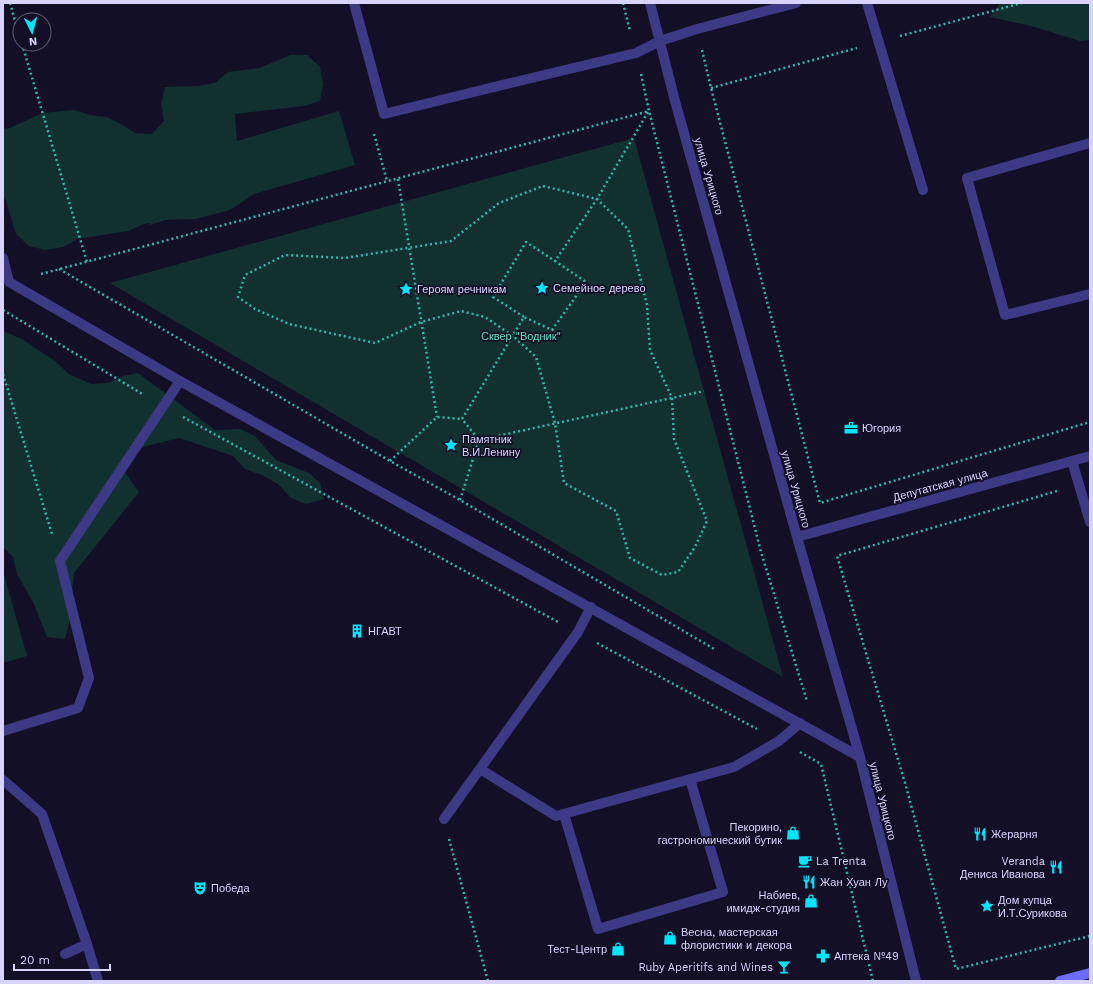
<svg xmlns="http://www.w3.org/2000/svg" width="1093" height="984" font-family="'Work Sans',sans-serif">
	<style>
		.green { fill: #12302f }
		.lines { fill: none; stroke-linecap: round; stroke-linejoin: round }
		.path { stroke: #2fb8b0; stroke-width: 2.5; stroke-dasharray: 2 3; stroke-linecap: butt }
		.lane { stroke: #3d3a85; stroke-width: 10 }
		.street { stroke: #3d3a85; stroke-width: 10 }
		.secondary { stroke: #6f6bff; stroke-width: 10 }
		.labels { text-anchor: middle; stroke-width: 3.5; stroke-linejoin: round; paint-order: stroke }
		.street-label { font-size: 11px; fill: #d9d4ff; stroke: #130f26 }
		.poi-label { font-size: 11px; fill: #d9d4ff; stroke: #130f26; text-anchor: start }
		.park-label { font-size: 11px; fill: #5fe0c0; stroke: #130f26 }
	</style>
	<rect width="100%" height="100%" fill="#130f26"/>
	<!-- green -->
	<path class="green" d="M1000,3H1090V40L1080,41L1031,26L990,17Z
		M290,55H307L320,67L323,84L320,101L304,106L235,114L237,141L339,111L355,165L254,194L230,210L196,219L165,220L150,225L149,223L144,224L128,231L78,239L63,247L45,250L29,246L16,234L6,201L3,196V129L10,128L42,113L74,110L90,115L107,117L121,124L135,133L152,134L164,121L161,103L165,87L198,86L215,83L228,72L260,68Z
		M634,138L783,677L110,283Z
		M3,331L22,339L55,361L69,374L91,384L108,383L123,376L138,373L215,430L240,429L255,436L276,460L309,473L320,483L324,499L306,504L291,498L278,484L262,475L245,469L233,456L179,438L143,447L122,468L139,492L74,573L69,623L65,639L47,637L34,604L17,574L13,557L3,547Z
		M3,571L27,656L3,663Z"/>
	<g class="lines">
		<!-- path -->
		<path class="path" d="M10,3L20,38
			M623,3L630,31
			M900,36L1022,3
			M22,44L87,262
			M702,50L711,88L820,503L1090,422
			M641,74L649,111L761,552L807,701
			M711,88L857,48
			M374,134L387,181
			M398,179L437,417
			M543,186L597,199L628,229L647,305L650,350L672,398L674,439L707,521L695,547L678,572L662,575L630,558L616,511L564,483L555,423L536,357L513,336L485,317L461,311L421,322L375,343L289,324L255,309L238,297L245,275L285,255L345,258L451,241L499,203Z
			M59,269L390,461L460,500L716,650
			M41,274L649,111
			M3,310L144,395
			M524,317L493,297L526,242L555,261
			M3,374L52,534
			M183,417L558,622
			M479,440L704,391
			M390,461L437,417L462,419
			M1057,491L837,556L905,783L956,969L1090,936
			M460,500L479,440L462,419L524,317L552,330L586,282L555,261L597,199L648,112
			M597,643L757,729
			M800,752L821,764L873,981
			M449,839L488,981"/>
		<!-- lane -->
		<path class="lane" d="M354,3L384,114L515,82L636,53L660,41
			M867,3L923,190
			M1090,143L967,178L1005,315L1090,294
			M1072,461L1090,522
			M3,731L78,708L89,678L60,561L180,381
			M480,769L556,816L734,767L779,741L800,723
			M3,780L42,814L87,944L98,981
			M564,814L598,929L723,892L690,779
			M444,819L578,632L591,607
			M65,954L87,944"/>
		<!-- street -->
		<path class="street" d="M650,3L675,101L797,537L860,757L916,981
			M660,41L697,29L796,3
			M3,258L9,282L180,381L860,757
			M797,537L1090,456"/>
		<!-- secondary -->
		<path class="secondary" d="M1060,981L1090,973"/>
	</g>
	<!-- icons -->
	<defs>
		<g id="sight-bare" transform="scale(1.08)"><path d="M0-6L1.8-2.2L6-1.7L2.9 1.2L3.7 5.4L0 3.3L-3.7 5.4L-2.9 1.2L-6-1.7L-1.8-2.2Z" fill="#00e5ff" stroke="#130f26" stroke-width="2.5" paint-order="stroke"/></g>
		<g id="office-bare" transform="scale(1.08)"><path d="M-6-3h4V-5.5h4V-3h4V5H-6ZM-1-4.5V-3h2v-1.5ZM-6 0V1H6V0Z" fill="#00e5ff" stroke="#130f26" stroke-width="2.5" paint-order="stroke"/></g>
		<g id="building-bare" transform="scale(1.08)"><path d="M-4-6H4V6H1V3H-1V6H-4ZM-2.5-4.3h1.7v1.8h-1.7ZM.8-4.3h1.7v1.8H.8ZM-2.5-1h1.7V.8h-1.7ZM.8-1h1.7V.8H.8Z" fill="#00e5ff" stroke="#130f26" stroke-width="2.5" paint-order="stroke"/></g>
		<g id="shop-bare" transform="scale(1.08)"><path d="M-5-2.5h2.3a2.7 3.5 0 0 1 5.4 0H5L5.5 6h-11ZM-1.5-2.5h3a1.5 2.3 0 0 0-3 0Z" fill="#00e5ff" stroke="#130f26" stroke-width="2.5" paint-order="stroke"/></g>
		<g id="restaurant-bare" transform="scale(1.08)"><path d="M-5-6h1v4h1v-4h1v4h1v-4h1v5L-1.5 .5V6h-2V.5L-5-1ZM5-6V6H3V1.5H1.5Q1.5-4 5-6Z" fill="#00e5ff" stroke="#130f26" stroke-width="2.5" paint-order="stroke"/></g>
		<g id="cafe-bare" transform="scale(1.08)"><path d="M-5.5-4.5H6V0H3Q3 3.5 0 3.5H-2.5Q-5.5 3.5-5.5 0ZM3-3.2v2h1.7v-2ZM-6 4.5H4V6H-6Z" fill="#00e5ff" stroke="#130f26" stroke-width="2.5" paint-order="stroke"/></g>
		<g id="theatre-bare" transform="scale(1.08)"><path d="M-5-5.5Q0-4 5-5.5V0Q5 5 0 6Q-5 5-5 0ZM-3.3-2.5H-1v1.5H-3.3ZM1-2.5H3.3v1.5H1ZM-2.8 1Q0 5.5 2.8 1Z" fill="#00e5ff" stroke="#130f26" stroke-width="2.5" paint-order="stroke"/></g>
		<g id="pharmacy-bare" transform="scale(1.08)"><path d="M-2-6h4v4h4v4h-4v4h-4v-4h-4v-4h4Z" fill="#00e5ff" stroke="#130f26" stroke-width="2.5" paint-order="stroke"/></g>
		<g id="bar-bare" transform="scale(1.08)"><path d="M-6-5H6L.8 .8V4.5H3.5V6h-7V4.5H-.8V.8Z" fill="#00e5ff" stroke="#130f26" stroke-width="2.5" paint-order="stroke"/></g>
	</defs>
	<g fill-rule="evenodd">
		<use href="#sight-bare" x="542" y="288"/>
		<use href="#sight-bare" x="406" y="289"/>
		<use href="#office-bare" x="851" y="428"/>
		<use href="#sight-bare" x="451" y="445"/>
		<use href="#building-bare" x="357" y="631"/>
		<use href="#shop-bare" x="793" y="833"/>
		<use href="#restaurant-bare" x="980" y="834"/>
		<use href="#cafe-bare" x="805" y="861"/>
		<use href="#restaurant-bare" x="1056" y="867"/>
		<use href="#restaurant-bare" x="809" y="882"/>
		<use href="#theatre-bare" x="200" y="888"/>
		<use href="#shop-bare" x="811" y="901"/>
		<use href="#sight-bare" x="987" y="906"/>
		<use href="#shop-bare" x="670" y="938"/>
		<use href="#shop-bare" x="618" y="949"/>
		<use href="#pharmacy-bare" x="823" y="956"/>
		<use href="#bar-bare" x="784" y="967"/>
	</g>
	<g class="labels">
		<!-- street labels -->
		<g class="street-label">
			<text transform="translate(709 176) rotate(74)" y="4">улица Урицкого</text>
			<text transform="translate(940 485) rotate(-15)" y="4">Депутатская улица</text>
			<text transform="translate(796 489) rotate(74)" y="4">улица Урицкого</text>
			<text transform="translate(883 801) rotate(76)" y="4">улица Урицкого</text>
		</g>
		<!-- poi labels -->
		<g class="poi-label">
			<text x="553" y="292">Семейное дерево</text>
			<text x="417" y="293">Героям речникам</text>
			<text x="862" y="432">Югория</text>
			<text x="462" y="443">Памятник<tspan x="462" dy="13">В.И.Ленину</tspan></text>
			<text x="368" y="635">НГАВТ</text>
			<text x="782" y="831" text-anchor="end">Пекорино,<tspan x="782" dy="13">гастрономический бутик</tspan></text>
			<text x="991" y="838">Жерарня</text>
			<text x="816" y="865">La Trenta</text>
			<text x="1045" y="865" text-anchor="end">Veranda<tspan x="1045" dy="13">Дениса Иванова</tspan></text>
			<text x="820" y="886">Жан Хуан Лу</text>
			<text x="211" y="892">Победа</text>
			<text x="800" y="899" text-anchor="end">Набиев,<tspan x="800" dy="13">имидж-студия</tspan></text>
			<text x="998" y="904">Дом купца<tspan x="998" dy="13">И.Т.Сурикова</tspan></text>
			<text x="681" y="936">Весна, мастерская<tspan x="681" dy="13">флористики и декора</tspan></text>
			<text x="607" y="953" text-anchor="end">Тест-Центр</text>
			<text x="834" y="960">Аптека №49</text>
			<text x="773" y="971" text-anchor="end">Ruby Aperitifs and Wines</text>
		</g>
		<!-- park labels -->
		<g class="park-label">
			<text x="521" y="340">Сквер "Водник"</text>
		</g>
	</g>
	<!-- border -->
	<rect width="1093" height="984" fill="none" stroke="#d9d4ff" stroke-width="8"/>
	<!-- north arrow -->
	<g transform="translate(32 32) rotate(174)"><circle r="19" fill="#130f26" stroke="#625e7d"/>
	<path d="M0-3L7 15L0 10L-7 15Z" fill="#00e5ff"/>
	<text y="-6" font-size="11" font-weight="bold" text-anchor="middle" fill="#d9d4ff">N</text>
	</g>
	<!-- scale -->
	<path d="M14 964v6h96v-6" fill="none" stroke="#d9d4ff" stroke-width="2"/>
	<text x="20" y="964" font-size="12" fill="#d9d4ff" stroke="#130f26" stroke-width="3" paint-order="stroke">20 m</text>
</svg>
